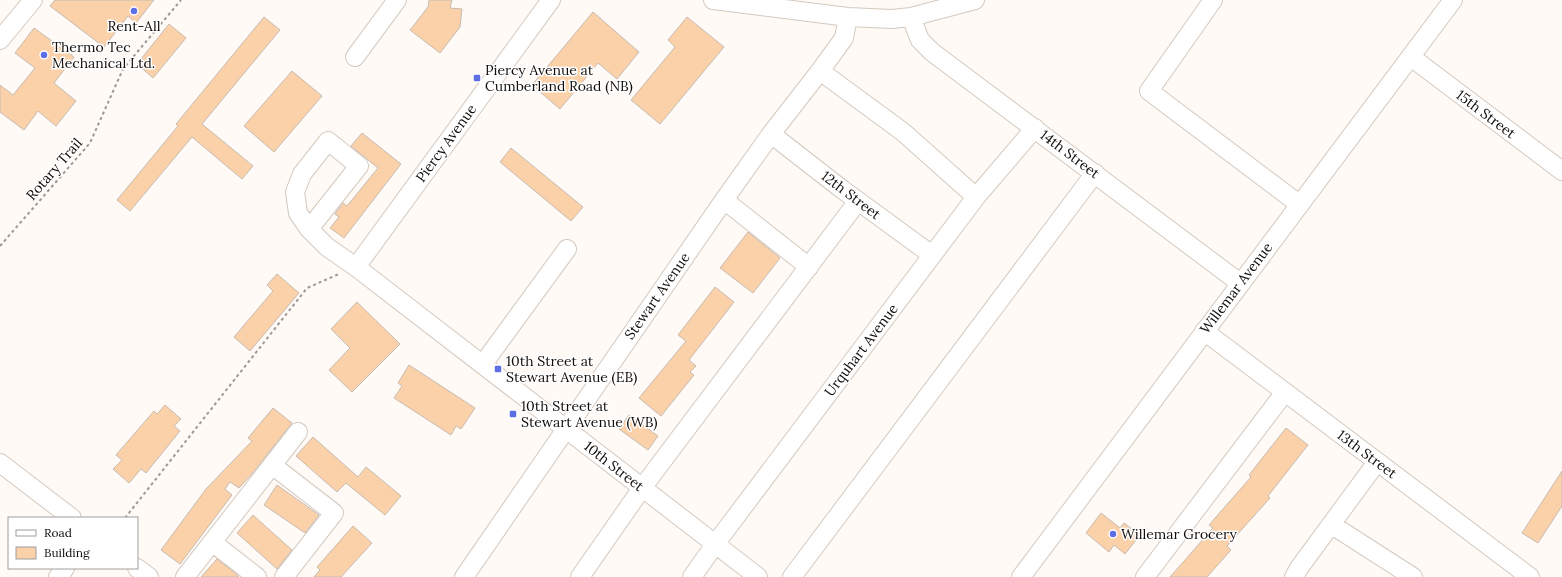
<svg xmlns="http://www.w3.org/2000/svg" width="1562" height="577" font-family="Lora,serif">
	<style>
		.building { fill: #fbd1aa; stroke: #c6bbb1 }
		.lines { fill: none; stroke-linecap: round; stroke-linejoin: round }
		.minor-casing { stroke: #d4c9bf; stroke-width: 20 }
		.path { stroke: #9d9895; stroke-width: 2; stroke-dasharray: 3 3; stroke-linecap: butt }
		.minor { stroke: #fff; stroke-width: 18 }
		.poi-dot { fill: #5e6ee5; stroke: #fff; stroke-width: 1.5 }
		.labels { text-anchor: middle; stroke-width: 3; stroke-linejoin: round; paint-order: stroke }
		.poi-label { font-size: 14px; fill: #100c09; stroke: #fff; text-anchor: start }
		.street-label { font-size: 14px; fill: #100c09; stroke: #fff }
	</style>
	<rect width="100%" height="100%" fill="#fffaf6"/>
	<!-- building -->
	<path class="building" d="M55,0H154L136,23L128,16L104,47L50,6Z
		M429,0H452L450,8L462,9L460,27L440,53L410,30L428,7Z
		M593,12L639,52L617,79L598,63L560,109L532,85Z
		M264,17L280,30L202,124L253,166L242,179L192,137L130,211L117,200L178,126L176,124Z
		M687,17L724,47L660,124L631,100L675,47L668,40Z
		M169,24L186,38L153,78L137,64Z
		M34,28L74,57L54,83L76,101L56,126L38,111L24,130L0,112V85L13,95L35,68L15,53Z
		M292,71L322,96L274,152L244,126Z
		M362,133L401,164L344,238L330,228L339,217L335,214L343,203L347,206L378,168L351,146Z
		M511,148L583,207L571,221L500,162Z
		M748,232L780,258L753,293L720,268Z
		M277,274L299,293L250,351L234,337L273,291L267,285Z
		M715,287L734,302L689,360L696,366L690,372L694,375L661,416L639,398L686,341L678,335Z
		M357,302L400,344L352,392L329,370L350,348L331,329Z
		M409,365L475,408L461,429L456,426L451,435L394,398L402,386L398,383Z
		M165,405L181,419L174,426L180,431L146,473L141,469L129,483L113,469L122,460L116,455L154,411L157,414Z
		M273,408L292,423L251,475L239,488L230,482L225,489L232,495L180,564L161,550L206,489L252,441L248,438Z
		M629,415L658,436L648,450L619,429Z
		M1286,428L1308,445L1268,496L1270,498L1227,546L1231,550L1207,577H1170L1213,528L1209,525L1251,477L1249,475Z
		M313,437L358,477L366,467L401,496L385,515L346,483L337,492L296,456Z
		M1562,471V506L1538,543L1522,533Z
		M277,485L319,515L305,533L264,505Z
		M1101,513L1120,528L1124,523L1140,535L1125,554L1114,545L1109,552L1086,533Z
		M253,515L292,550L277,569L237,533Z
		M353,526L372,543L341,577H314L320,570L317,567Z
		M217,559L234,572L239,577H201Z"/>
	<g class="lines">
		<!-- minor casing -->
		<g class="minor-casing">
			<path id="minor" d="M713,0L848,17L892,19L911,17L975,0
				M1213,0L1149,91L1299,204
				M911,17L920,40L932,52L1240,283
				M0,40L33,0
				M355,57L397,0
				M1411,57L1562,171
				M820,71L903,132L976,197
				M771,134L843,190L932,255
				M724,200L809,267
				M309,229L359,166L328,141L302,174L295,192L298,213L309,229L327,247L356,267L758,577
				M356,267L551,0
				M1204,331L1530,577
				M483,364L567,249
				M0,463L72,518
				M272,465L334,513L284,577
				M1332,525L1413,577
				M212,542L257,577
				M137,568L149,577
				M58,577L65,568
				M185,577L298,432
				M464,577L724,200L771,134L820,71L844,38L848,17
				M580,577L642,488L858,201
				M692,577L716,543L976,197L1035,128
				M792,577L1095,173
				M1021,577L1453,0
				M1145,577L1285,392
				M1294,577L1299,568L1377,462"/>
		</g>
		<!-- path -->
		<path class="path" d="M0,246L90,143L123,69L181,0
			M125,518L307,288L339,274"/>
		<!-- minor -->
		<use href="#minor" class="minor"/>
	</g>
	<!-- markers -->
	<g class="poi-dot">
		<circle cx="134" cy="11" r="4"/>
		<circle cx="44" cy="55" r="4"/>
		<rect x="473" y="74" width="8" height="8" rx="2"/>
		<rect x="494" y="365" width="8" height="8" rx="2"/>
		<rect x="509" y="410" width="8" height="8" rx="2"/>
		<circle cx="1113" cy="534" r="4"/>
	</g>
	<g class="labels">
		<!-- poi labels -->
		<g class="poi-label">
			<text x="134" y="31" text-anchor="middle">Rent-All</text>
			<text x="52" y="52">Thermo Tec<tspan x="52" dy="16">Mechanical Ltd.</tspan></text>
			<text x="485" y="75">Piercy Avenue at<tspan x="485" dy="16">Cumberland Road (NB)</tspan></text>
			<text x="506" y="366">10th Street at<tspan x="506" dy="16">Stewart Avenue (EB)</tspan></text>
			<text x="521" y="411">10th Street at<tspan x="521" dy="16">Stewart Avenue (WB)</tspan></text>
			<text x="1121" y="539">Willemar Grocery</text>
		</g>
		<!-- street labels -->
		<g class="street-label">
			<text transform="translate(1486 114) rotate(37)" y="5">15th Street</text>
			<text transform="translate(446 143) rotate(-54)" y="5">Piercy Avenue</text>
			<text transform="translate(1070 154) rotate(37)" y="5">14th Street</text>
			<text transform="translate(54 169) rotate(-49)" y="5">Rotary Trail</text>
			<text transform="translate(851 195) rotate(37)" y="5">12th Street</text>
			<text transform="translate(1236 288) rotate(-53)" y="5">Willemar Avenue</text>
			<text transform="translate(657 296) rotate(-55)" y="5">Stewart Avenue</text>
			<text transform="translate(861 350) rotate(-53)" y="5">Urquhart Avenue</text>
			<text transform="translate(1367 454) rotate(37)" y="5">13th Street</text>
			<text transform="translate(614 466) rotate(38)" y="5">10th Street</text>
		</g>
	</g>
	<!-- legend -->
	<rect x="8" y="517" width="130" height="52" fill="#ffffff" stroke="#9f9e9d"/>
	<rect x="16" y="530" width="20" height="6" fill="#ffffff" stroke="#9f9e9d"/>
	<text x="44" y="537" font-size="12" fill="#100c09">Road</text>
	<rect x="16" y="547" width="20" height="12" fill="#fbd1aa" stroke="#9f9e9d"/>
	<text x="44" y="557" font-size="12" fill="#100c09">Building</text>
</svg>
